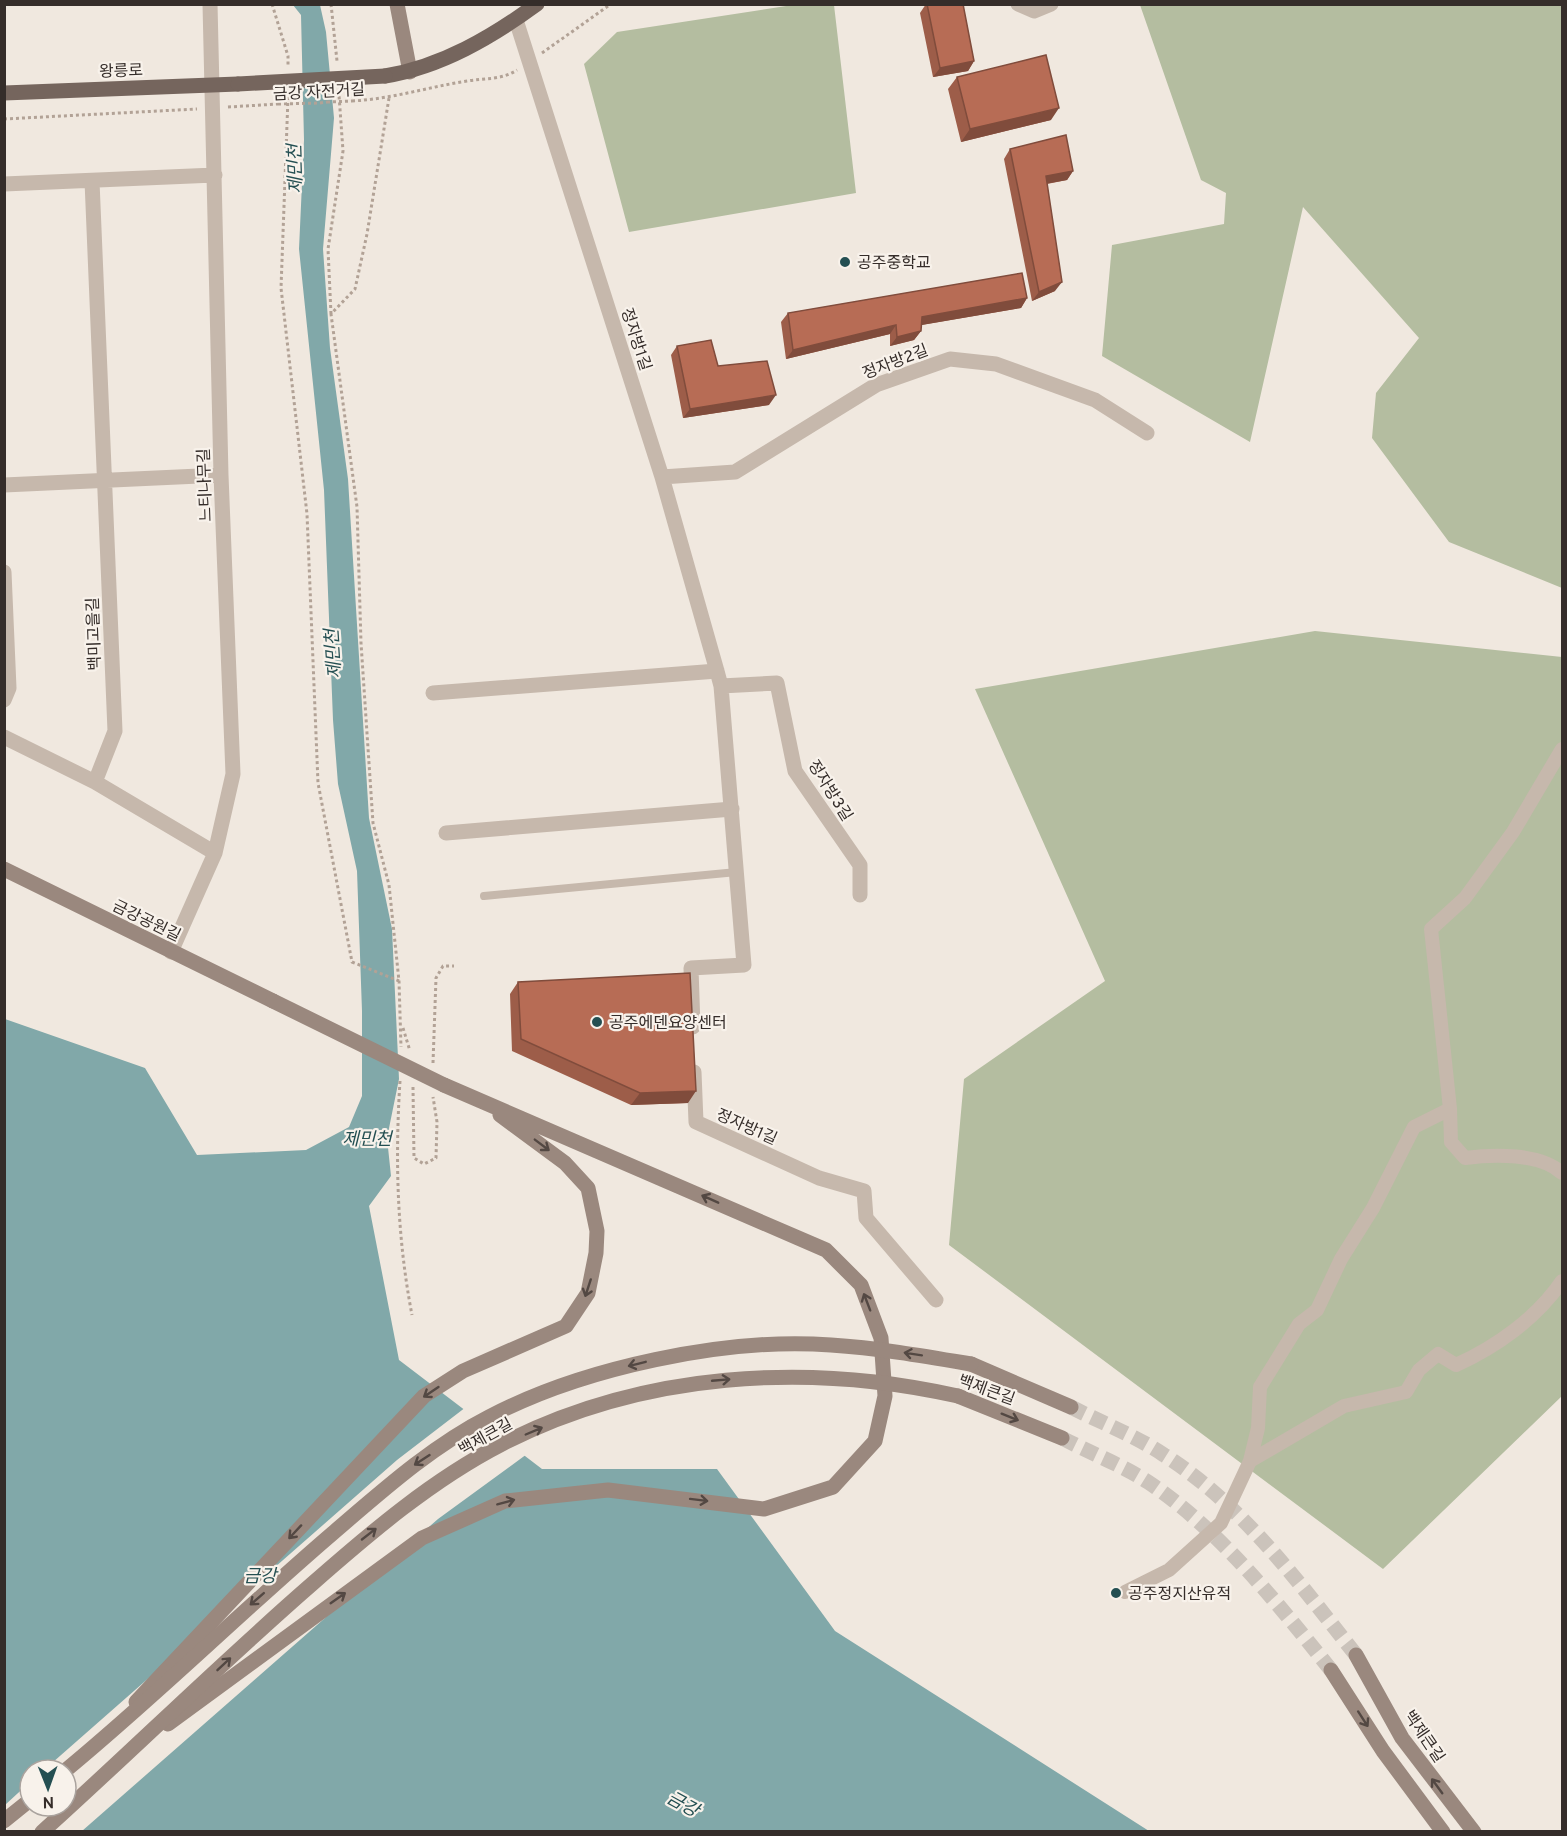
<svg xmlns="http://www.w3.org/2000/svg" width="1567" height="1836" font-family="Overpass,'Noto Sans KR',sans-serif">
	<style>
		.green { fill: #b4bda0 }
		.water { fill: #81a8a9; fill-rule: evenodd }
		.pier { fill: #f0e8df }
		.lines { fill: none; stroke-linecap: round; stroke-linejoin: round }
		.secondary-tunnel { stroke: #cbc3bb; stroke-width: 15; stroke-dasharray: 15 8; stroke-linecap: butt }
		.path { stroke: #b2a296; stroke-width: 3; stroke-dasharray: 3 3; stroke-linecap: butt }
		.service { stroke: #c6b8ac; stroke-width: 8 }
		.pedestrian { stroke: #c6b8ac; stroke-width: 14 }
		.minor { stroke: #c6b8ac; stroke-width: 15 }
		.secondary { stroke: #9a887e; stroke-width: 15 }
		.primary { stroke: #75655d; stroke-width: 15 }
		.path-bridge { stroke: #b2a296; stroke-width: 3; stroke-dasharray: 3 3; stroke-linecap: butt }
		.secondary-bridge { stroke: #9a887e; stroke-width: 15 }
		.primary-bridge { stroke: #75655d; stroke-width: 15 }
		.wall { fill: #9d5d49 }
		.shaded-wall { fill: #804c3c }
		.building { fill: #b76c55; stroke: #804c3c; stroke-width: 1.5 }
		.oneway { stroke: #534843 }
		.poi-dot { fill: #244f52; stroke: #f8f2eb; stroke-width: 2 }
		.labels { text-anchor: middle; stroke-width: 4.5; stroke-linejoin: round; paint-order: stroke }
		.street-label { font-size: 16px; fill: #352d2a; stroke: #f8f2eb }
		.poi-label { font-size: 16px; fill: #352d2a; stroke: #f8f2eb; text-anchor: start }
		.water-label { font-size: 18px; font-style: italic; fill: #244f52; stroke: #f8f2eb }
	</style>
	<rect width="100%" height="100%" fill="#f0e8df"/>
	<!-- green -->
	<path class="green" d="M799,4L834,5L856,193L629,232L584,64L617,32Z
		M1140,5H1562V588L1449,542L1372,438L1376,393L1419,338L1303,207L1250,442L1102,356L1112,245L1224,224L1226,193L1201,180Z
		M1315,631L1562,657V1396L1383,1569L949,1245L964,1079L1105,981L975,689Z"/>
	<!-- water -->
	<path class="water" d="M293,5H320L326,32L334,118L323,249L330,348L348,479L369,818L392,929L399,1079L387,1138L391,1176L369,1206L399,1360L542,1469H717L835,1631L1149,1831L5,1832V1019L145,1068L197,1155L306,1150L349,1127L362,1096V1011L357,871L338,784L333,720L324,490L299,249L304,140L301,15ZM30,1770H66V1806H30Z"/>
	<!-- pier -->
	<path class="pier" d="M466,1407L527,1454L438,1519L82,1831H4L5,1805L30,1782V1806H66V1770H44L397,1460Z"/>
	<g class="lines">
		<!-- secondary-tunnel -->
		<path class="secondary-tunnel" d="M1071,1407C1102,1423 1136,1436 1164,1455C1242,1504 1299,1583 1356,1655
			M1062,1438C1090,1453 1122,1465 1148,1482C1219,1529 1278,1604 1331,1670"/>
		<!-- path -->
		<path class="path" d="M272,4L288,56V66
			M331,4L337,61
			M542,53L611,4
			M288,97L281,288L307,514L318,783L352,962L399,981
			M389,98L367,234L355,289L331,314L357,507L361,643L373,823L389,885L399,981L401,1047
			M352,101C392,99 428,87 467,81C485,78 502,80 517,70
			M320,103L327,102
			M228,107L278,104
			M4,119L197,109
			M331,314L328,249L343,151L339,95
			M403,1028L410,1051
			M433,1063L436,978L443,966H454
			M400,1081C395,1160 397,1237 412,1315
			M413,1087L414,1158L424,1164L436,1158L437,1122L433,1097"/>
		<!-- service -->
		<path class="service" d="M484,896L737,872"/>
		<!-- pedestrian -->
		<path class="pedestrian" d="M1450,1109L1451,1142L1465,1158C1494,1154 1540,1153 1562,1173
			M1250,1461L1344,1406L1406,1392L1419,1370L1438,1354L1456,1365C1496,1347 1537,1318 1562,1281
			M1125,1592L1169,1570L1221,1523L1250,1461L1258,1428L1260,1387L1299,1324L1317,1310L1341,1259L1373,1208L1414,1127L1450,1109L1431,929L1465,898L1513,832L1562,749"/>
		<!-- minor -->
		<path class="minor" d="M1018,4L1034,11L1051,4
			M516,20L662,477L717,671L721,686L744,965L691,968L693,1027
			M92,181L115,731L95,782
			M4,184L215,175
			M662,477L735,472L876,385L950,359L996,364L1095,400L1147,433
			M4,485L221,475
			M4,572L9,688L4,700
			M721,686L777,683L795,771L860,865V895
			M433,693L717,671
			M4,737L95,782L215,853
			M446,833L732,809
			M171,952L215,853L233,774L221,475L210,4
			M694,1072L696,1122L819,1178L864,1191L866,1218L936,1300"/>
		<!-- secondary -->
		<path class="secondary" d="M397,4L410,72
			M4,869L273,1001
			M971,1364L1071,1407
			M958,1396L1062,1438
			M1356,1655L1402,1738L1474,1832
			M1331,1670L1383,1751L1443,1832
			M136,1702L424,1396L463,1371L566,1326L588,1293L596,1253L597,1231L588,1188L565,1163L500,1115
			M168,1724L422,1538L505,1501L608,1490L764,1509L833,1487L875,1441L885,1396L881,1338L861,1285L826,1250L444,1085
			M4,1821L30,1800"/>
		<!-- primary -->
		<path class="primary" d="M385,76C441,67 492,37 537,4
			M4,93L238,84"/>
		<!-- path-bridge -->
		<path class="path-bridge" d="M327,102L352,101
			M278,104L320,103"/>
		<!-- secondary-bridge -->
		<path class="secondary-bridge" d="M273,1001L444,1085
			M66,1770C158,1694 243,1610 333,1533C382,1491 432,1446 489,1417C582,1368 726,1337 831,1345C878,1348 924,1356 971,1364
			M42,1832C133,1750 220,1664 312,1584C370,1533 432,1480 502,1444C642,1372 807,1362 958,1396"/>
		<!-- primary-bridge -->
		<path class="primary-bridge" d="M238,84L385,76"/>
	</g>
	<!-- wall -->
	<path class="wall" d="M926,4H963L974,61L968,71L933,77L920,13Z
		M957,77L1051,120L961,142L948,89Z
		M1010,149L1073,171L1067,180L1047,184L1055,291L1032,301L1004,159Z
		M1027,298L1021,308L921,325V331L914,340L890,346V334L786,359L781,322L788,313Z
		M677,346L718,366L769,405L683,418L671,355Z
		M518,982L688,1103L631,1105L512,1051L510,994Z"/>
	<!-- shaded-wall -->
	<path class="shaded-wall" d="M974,61L968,71L933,77L940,68Z
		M1059,108L1051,120L961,142L970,129Z
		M1073,171L1067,180L1039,185L1046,176Z
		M1062,282L1055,291L1032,301L1039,292Z
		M1027,298L1021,308L916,326L922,317Z
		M896,325L890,334L786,359L793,350Z
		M921,331L914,340L890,346L897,337Z
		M776,395L769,405L683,418L690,409Z
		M696,1091L688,1103L631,1105L640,1093Z"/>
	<!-- building -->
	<path class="building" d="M927,4H963L974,61L940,68Z
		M1046,55L1059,108L970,129L957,77Z
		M1066,135L1073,171L1046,176L1062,282L1039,292L1010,149Z
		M1022,273L1027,298L922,317L921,331L897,337L896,325L793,350L788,313Z
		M711,340L718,366L767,361L776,395L690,409L677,346Z
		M690,973L696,1091L640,1093L521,1039L518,982Z"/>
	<!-- one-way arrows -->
	<defs><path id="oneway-shaft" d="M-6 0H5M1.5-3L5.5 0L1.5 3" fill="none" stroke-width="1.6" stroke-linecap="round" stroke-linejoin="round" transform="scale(1.5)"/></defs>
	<g class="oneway">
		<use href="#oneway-shaft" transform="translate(542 1145) rotate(37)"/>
		<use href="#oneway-shaft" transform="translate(710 1199) rotate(-156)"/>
		<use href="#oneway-shaft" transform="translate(588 1288) rotate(108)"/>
		<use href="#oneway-shaft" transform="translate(867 1302) rotate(-111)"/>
		<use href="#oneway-shaft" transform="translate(913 1354) rotate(-171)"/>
		<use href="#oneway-shaft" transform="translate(637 1364) rotate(166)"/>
		<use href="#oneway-shaft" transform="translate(721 1380) rotate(-5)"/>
		<use href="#oneway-shaft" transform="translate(431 1392) rotate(146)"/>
		<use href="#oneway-shaft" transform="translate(1010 1417) rotate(22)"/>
		<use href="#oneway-shaft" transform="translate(534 1431) rotate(-23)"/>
		<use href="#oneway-shaft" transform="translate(422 1460) rotate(147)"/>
		<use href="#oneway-shaft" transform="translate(699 1500) rotate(7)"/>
		<use href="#oneway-shaft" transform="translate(506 1502) rotate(-15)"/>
		<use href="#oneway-shaft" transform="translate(295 1532) rotate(133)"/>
		<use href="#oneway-shaft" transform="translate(369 1534) rotate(-38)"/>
		<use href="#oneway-shaft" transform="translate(338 1598) rotate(-35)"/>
		<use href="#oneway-shaft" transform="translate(257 1599) rotate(139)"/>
		<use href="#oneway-shaft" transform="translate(224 1664) rotate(-43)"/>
		<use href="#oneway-shaft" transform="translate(1363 1719) rotate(57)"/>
		<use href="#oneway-shaft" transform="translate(1437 1786) rotate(-126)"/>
	</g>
	<!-- markers -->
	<g class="poi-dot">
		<circle cx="845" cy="262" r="6"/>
		<circle cx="597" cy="1022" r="6"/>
		<circle cx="1116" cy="1593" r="6"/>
	</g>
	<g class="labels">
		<!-- street labels -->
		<g class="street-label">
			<text transform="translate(121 70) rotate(-2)" y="6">왕릉로</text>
			<text transform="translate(319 91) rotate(-3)" y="6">금강 자전거길</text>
			<text transform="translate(637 339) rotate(72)" y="6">정자방1길</text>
			<text transform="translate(895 361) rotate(-21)" y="6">정자방2길</text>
			<text transform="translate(204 485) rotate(-92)" y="6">느티나무길</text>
			<text transform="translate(93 634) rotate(-92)" y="6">백미고을길</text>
			<text transform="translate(831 790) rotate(58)" y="6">정자방3길</text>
			<text transform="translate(147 920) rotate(26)" y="6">금강공원길</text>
			<text transform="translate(747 1126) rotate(24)" y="6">정자방1길</text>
			<text transform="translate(987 1389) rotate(20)" y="6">백제큰길</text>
			<text transform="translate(485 1436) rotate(-29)" y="6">백제큰길</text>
			<text transform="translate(1425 1736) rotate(56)" y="6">백제큰길</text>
		</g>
		<!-- poi labels -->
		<g class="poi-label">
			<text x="857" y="268">공주중학교</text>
			<text x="609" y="1028">공주에덴요양센터</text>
			<text x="1128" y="1599">공주정지산유적</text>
		</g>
		<!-- water labels -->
		<g class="water-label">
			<text transform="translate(295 169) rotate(-92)" y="6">제민천</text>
			<text transform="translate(333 654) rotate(-94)" y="6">제민천</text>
			<text x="367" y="1145">제민천</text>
			<text x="260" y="1582">금강</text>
			<text transform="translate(683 1804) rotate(29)" y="6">금강</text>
		</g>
	</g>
	<!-- border -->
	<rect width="1567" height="1836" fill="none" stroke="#352d2a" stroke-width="12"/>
	<!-- north arrow -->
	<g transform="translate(48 1788) rotate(179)"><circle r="28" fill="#f8f2eb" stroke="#aaa39e" stroke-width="1.5"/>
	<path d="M0-4.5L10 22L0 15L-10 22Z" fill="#244f52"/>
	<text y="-9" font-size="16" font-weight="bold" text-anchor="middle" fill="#352d2a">N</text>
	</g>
</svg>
